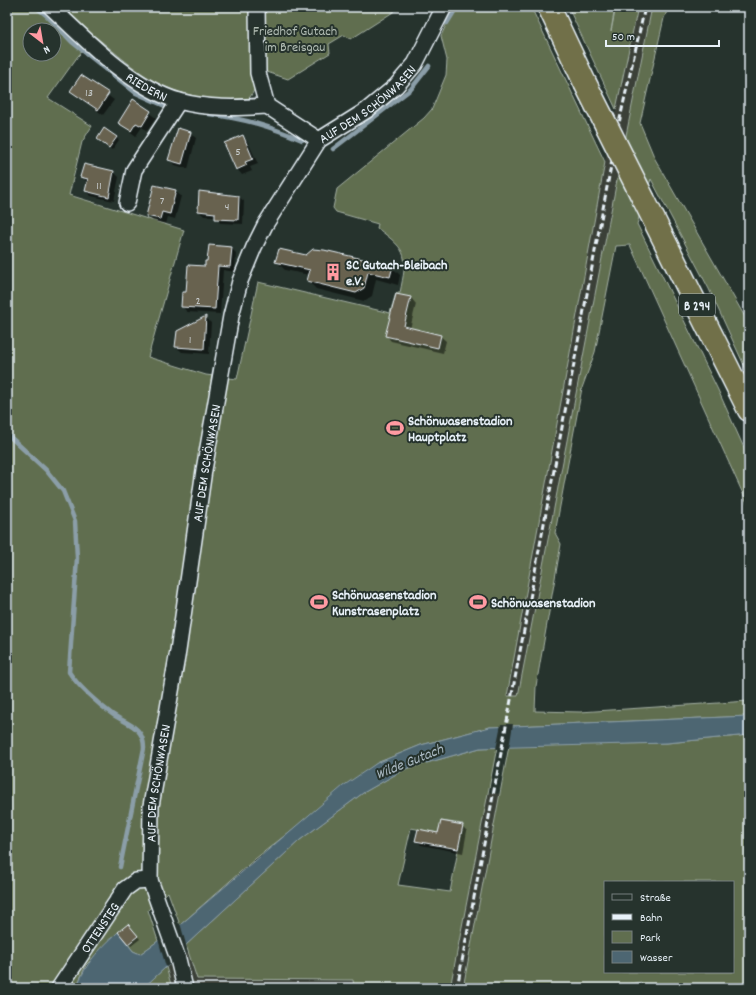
<svg xmlns="http://www.w3.org/2000/svg" width="756" height="995" font-family="Dekko,sans-serif">
	<style>
		.built { fill: #3a4138 }
		.green { fill: #606e4f; stroke: #a4b0a4; fill-rule: evenodd }
		.water { fill: #4d6672; stroke: #8b9ea8 }
		.pier { fill: #26332d }
		.shadow { fill: #0007 }
		.lines { fill: none; stroke-linecap: round; stroke-linejoin: round }
		.stream { stroke: #8b9ea8; stroke-width: 4.5 }
		.building { fill: #676250; stroke: #e8f1f8 }
		.street-casing { stroke: #e8f1f8; stroke-width: 18 }
		.highway-casing { stroke: #e8f1f8; stroke-width: 25 }
		.street { stroke: #26332d; stroke-width: 15 }
		.highway { stroke: #71704a; stroke-width: 22 }
		.rail { stroke: #e8f1f8; stroke-width: 3; stroke-dasharray: 6 3; stroke-linecap: butt }
		.highway-bridge-casing { stroke: #e8f1f8; stroke-width: 25; stroke-linecap: butt }
		.highway-bridge { stroke: #71704a; stroke-width: 22 }
		.labels { text-anchor: middle; stroke-width: 4; stroke-linejoin: round; paint-order: stroke }
		.number-label { font-size: 12px; fill: #c8cdce }
		.shield { fill: #26332d; stroke: #aeb8bb; stroke-width: 1 }
		.shield-label { font-size: 13px; font-weight: bold; fill: #e8f1f8 }
		.park-label { font-size: 14px; fill: #b2bdb4; stroke: #26332d }
		.street-label { font-size: 14px; fill: #e8f1f8; stroke: #26332d }
		.poi-label { font-size: 14px; font-weight: bold; fill: #e8f1f8; stroke: #26332d; text-anchor: start }
		.water-label { font-size: 15px; font-style: italic; fill: #aab9c2; stroke: #26332d }
	</style>
	<rect width="100%" height="100%" fill="#26332d"/>
	<filter id="ink" filterUnits="userSpaceOnUse"><feTurbulence type="fractalNoise" baseFrequency=".025" numOctaves="2"/><feDisplacementMap in="SourceGraphic" scale="8" xChannelSelector="R" yChannelSelector="G"/><feConvolveMatrix kernelMatrix="1 2 1 2 8 2 1 2 1" color-interpolation-filters="sRGB"/></filter>
	<g filter="url(#ink)">
		<!-- built -->
		<path class="built" d="M638,7H652L616,185L518,696H507L605,162Z
			M488,792L500,794L463,988H450Z
			M188,953L197,979L353,980L354,988H172L166,967Z"/>
		<!-- green -->
		<path class="green" d="M7,7H401L351,39L344,35L329,44L330,53L288,79L264,71C260,78 252,97 247,100C239,105 226,101 217,100C158,92 141,74 96,37L78,56L48,98L92,126L82,142L69,195L184,230L148,357L206,375L237,379L258,282L390,313L396,293H400C407,256 410,252 377,228L378,224L336,212L333,208L337,189L424,118L432,109L446,75L447,60L441,36L454,7H531L605,162L507,696H518L616,185L652,7H669L664,18L640,123L655,159L749,324V376L709,289L651,179L637,224L718,390L749,459V507L630,245L616,246L595,352L582,388L555,533L561,544L536,686L535,711L580,712L749,701V716L490,727L421,745L377,763L255,859L180,925L168,892L148,910L158,941L140,954L133,951L128,944L138,936L128,924L86,965L76,988H7ZM30,30H54V54H30Z
			M568,7H615L611,31L616,7H638L616,109Z
			M749,735V988H642L641,982L610,988H463L509,746L667,743ZM605,882H733V972H605Z
			M497,747L450,988H354L353,980L197,979L186,945L300,840L363,793L405,769L480,748ZM441,821L463,824L450,892L398,885L411,828L438,833Z
			M166,967L172,988H143Z"/>
		<!-- water -->
		<path class="water" d="M749,716V735L667,743L480,748L405,769L363,793L300,840L186,945L178,959L166,967L143,988H76C88,960 96,953 118,932L133,951L140,954L180,925L343,786L377,763L421,745L490,727Z"/>
		<!-- pier -->
		<path class="pier" d="M501,724H513L509,748L496,749Z
			M180,923L187,948L181,957L166,967L158,939Z"/>
		<!-- shadow -->
		<path class="shadow" d="M81,76L114,100L103,115L71,91Z
			M133,101L156,118L147,131L142,127L136,136L119,123Z
			M190,133L196,138L188,169L175,165L170,159Z
			M242,136L248,142L258,164L250,167L252,171L242,175L237,169Z
			M116,137L119,140L112,150L100,141Z
			M114,172L119,177L114,201L91,196L86,191L88,182L81,177Z
			M175,191L181,196L175,219L168,217L166,224L153,221L147,215Z
			M239,197L244,201L243,224L220,223L216,217L204,216L199,211Z
			M231,248L236,253L235,272L223,270L220,314L187,312L182,306L187,293L206,267Z
			M306,256L392,267L400,275L398,285L376,279L372,296L364,301L316,289L308,281L309,275L285,270L276,261Z
			M411,298L416,304L410,329L440,336L446,341L443,353L391,341L386,335Z
			M206,318L211,323L209,354L182,352L176,347L178,331Z
			M462,826L467,831L463,853L421,845L416,840Z
			M130,927L140,939L131,946L119,932Z"/>
		<g class="lines">
			<!-- stream -->
			<path class="stream" d="M36,7L46,15L72,42L136,93L165,106
				M447,23L457,7
				M209,114C245,119 269,126 302,140
				M333,149L411,89L429,66
				M7,434L46,470L63,491L75,521L77,558L69,672C77,685 98,704 112,714C126,724 144,726 144,748L120,867"/>
		</g>
		<!-- building -->
		<path class="building" d="M81,75L109,93L98,110L70,91Z
			M133,99L151,111L142,126L136,123L131,131L118,123Z
			M104,128L117,137L109,148L97,139Z
			M178,128L191,132L182,164L168,160Z
			M243,135L253,159L245,162L247,165L236,170L224,143Z
			M84,164L114,171L109,197L85,191L88,179L80,177Z
			M154,185L176,190L170,214L162,212L160,219L146,216Z
			M199,191L239,196L238,220L215,219V213L198,211Z
			M209,245L232,247L230,267L218,266L215,309L181,307L182,292H186L188,265L205,266V261H207Z
			M279,249L306,255L313,249L324,250L393,266L390,277L368,272L364,288L356,293L307,281L310,270L275,262Z
			M396,294L411,297L404,326L441,335L438,348L385,336Z
			M206,316L204,349L175,347L177,331Z
			M441,821L463,825L458,849L415,841L418,829L438,833Z
			M128,924L138,936L128,944L118,932Z"/>
		<g class="lines">
			<!-- street casing -->
			<g class="street-casing">
				<g id="street">
					<path id="s1" d="M51,7C86,40 131,87 179,101C207,109 238,108 267,106"/>
					<path d="M257,7L258,73L267,106L319,140"/>
					<path d="M127,203L134,170L179,101"/>
					<path id="s2" d="M59,988L125,889L136,881L150,880"/>
					<path id="s3" d="M185,988L178,959L150,880L151,806L178,651L204,470L231,316L240,281L254,247L265,225L319,140L367,110L396,86L415,64L444,7"/>
				</g>
			</g>
			<!-- highway casing -->
			<g class="highway-casing">
				<path id="highway" d="M549,7L585,83
					M644,200L749,410"/>
			</g>
			<!-- street -->
			<use href="#street" class="street"/>
			<!-- highway -->
			<use href="#highway" class="highway"/>
			<!-- rail -->
			<path class="rail" d="M457,988L619,123L645,7"/>
			<!-- highway-bridge casing -->
			<g class="highway-bridge-casing">
				<path id="highway-bridge" d="M585,83L644,200"/>
			</g>
			<!-- highway-bridge -->
			<use href="#highway-bridge" class="highway-bridge"/>
		</g>
	</g>
	<!-- icons -->
	<defs>
		<g id="building-bare" transform="scale(1.38)"><path d="M-4-6H4V6H1V3H-1V6H-4ZM-2.5-4.3h1.7v1.8h-1.7ZM.8-4.3h1.7v1.8H.8ZM-2.5-1h1.7V.8h-1.7ZM.8-1h1.7V.8H.8Z" fill="#ff9aa2" stroke="#26332d" stroke-width="2.5" paint-order="stroke"/></g>
		<g id="stadium-bare" transform="scale(1.38)"><path d="M0-5a6.5 5 0 1 0 0 10a6.5 5 0 1 0 0-10ZM-3.5-1.8h7v3.6h-7Z" fill="#ff9aa2" stroke="#26332d" stroke-width="2.5" paint-order="stroke"/></g>
	</defs>
	<g fill-rule="evenodd">
		<use href="#building-bare" x="333" y="272"/>
		<use href="#stadium-bare" x="395" y="428"/>
		<use href="#stadium-bare" x="319" y="602"/>
		<use href="#stadium-bare" x="478" y="602"/>
	</g>
	<g class="labels">
		<!-- number labels -->
		<g class="number-label">
			<text x="89" y="96">13</text>
			<text x="238" y="155">5</text>
			<text x="99" y="189">11</text>
			<text x="162" y="204">7</text>
			<text x="227" y="210">4</text>
			<text x="198" y="304">2</text>
			<text x="190" y="343">1</text>
		</g>
		<!-- shield labels -->
		<rect class="shield" x="679" y="294" width="36" height="22" rx="3"/>
		<g class="shield-label">
			<text x="697" y="310">B 294</text>
		</g>
		<!-- park labels -->
		<g class="park-label">
			<text x="295" y="35">Friedhof Gutach<tspan x="295" dy="16">im Breisgau</tspan></text>
		</g>
		<!-- street labels -->
		<g class="street-label">
			<text dy="5" stroke="none"><textPath href="#s1" startOffset="125">RIEDERN</textPath></text>
			<text dy="5" stroke="none"><textPath href="#s3" startOffset="943">AUF DEM SCHÖNWASEN</textPath></text>
			<text dy="5" stroke="none"><textPath href="#s3" startOffset="535">AUF DEM SCHÖNWASEN</textPath></text>
			<text dy="5" stroke="none"><textPath href="#s3" startOffset="211">AUF DEM SCHÖNWASEN</textPath></text>
			<text dy="5" stroke="none"><textPath href="#s2" startOffset="73">OTTENSTEG</textPath></text>
		</g>
		<!-- poi labels -->
		<g class="poi-label">
			<text x="346" y="269">SC Gutach-Bleibach<tspan x="346" dy="16">e.V.</tspan></text>
			<text x="408" y="425">Schönwasenstadion<tspan x="408" dy="16">Hauptplatz</tspan></text>
			<text x="332" y="599">Schönwasenstadion<tspan x="332" dy="16">Kunstrasenplatz</tspan></text>
			<text x="491" y="607">Schönwasenstadion</text>
		</g>
		<!-- water labels -->
		<g class="water-label">
			<text transform="translate(409 761) rotate(-22)" y="5">Wilde Gutach</text>
		</g>
	</g>
	<!-- margin -->
	<rect width="756" height="995" fill="none" stroke="#26332d" stroke-width="24"/>
	<rect x="12" y="12" width="732" height="971" fill="none" stroke="#e8f1f8" stroke-width="1.5" filter="url(#ink)"/>
	<!-- legend -->
	<rect x="604" y="881" width="130" height="92" fill="#26332d" stroke="#747f7e"/>
	<rect x="612" y="894" width="20" height="6" fill="#26332d" stroke="#747f7e"/>
	<text x="640" y="901" font-size="12" fill="#e8f1f8">Straße</text>
	<rect x="612" y="914" width="20" height="6" fill="#e8f1f8" stroke="#747f7e"/>
	<text x="640" y="921" font-size="12" fill="#e8f1f8">Bahn</text>
	<rect x="612" y="931" width="20" height="12" fill="#606e4f" stroke="#747f7e"/>
	<text x="640" y="941" font-size="12" fill="#e8f1f8">Park</text>
	<rect x="612" y="951" width="20" height="12" fill="#4d6672" stroke="#747f7e"/>
	<text x="640" y="961" font-size="12" fill="#e8f1f8">Wasser</text>
	<!-- north arrow -->
	<g transform="translate(42 42) rotate(149)"><circle r="19" fill="#26332d" stroke="#747f7e"/>
	<path d="M0-3L7 15L0 10L-7 15Z" fill="#ff9aa2"/>
	<text y="-6" font-size="11" font-weight="bold" text-anchor="middle" fill="#e8f1f8">N</text>
	</g>
	<!-- scale -->
	<path d="M606 40v6h113v-6" fill="none" stroke="#e8f1f8" stroke-width="2"/>
	<text x="612" y="40" font-size="12" fill="#e8f1f8" stroke="#26332d" stroke-width="3" paint-order="stroke">50 m</text>
</svg>
